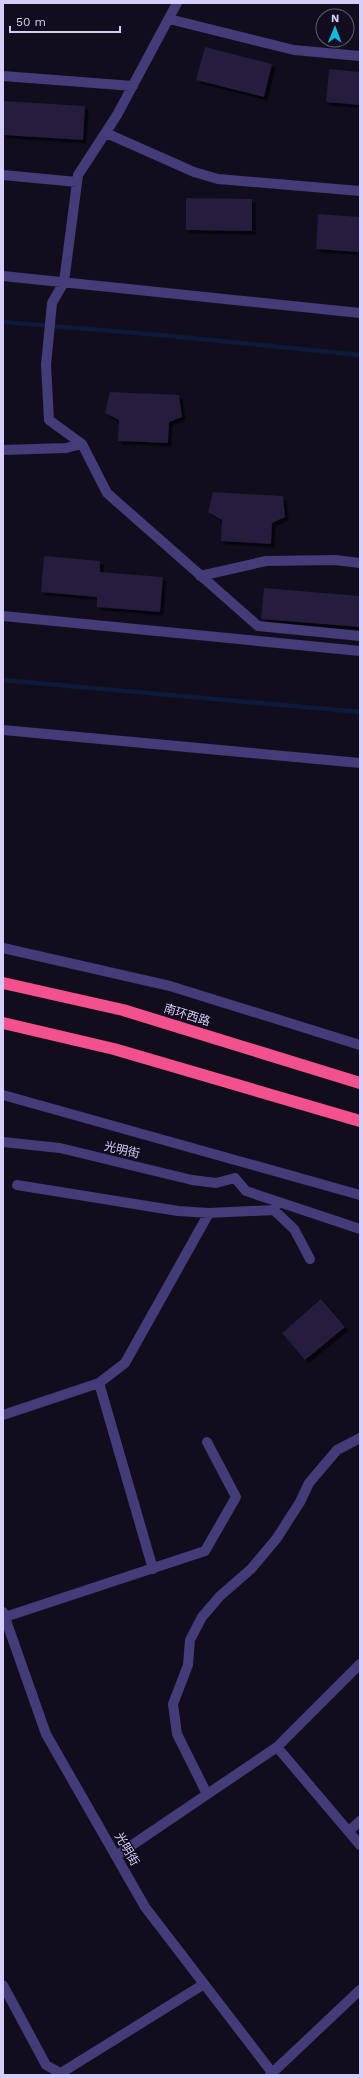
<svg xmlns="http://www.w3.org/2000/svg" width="363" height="2078" font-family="'Work Sans','Noto Sans SC',sans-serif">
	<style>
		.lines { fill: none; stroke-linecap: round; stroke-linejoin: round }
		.stream { stroke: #0e1a3b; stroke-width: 4.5 }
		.building { fill: #251b3d; filter: url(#shadow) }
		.minor { stroke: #443b79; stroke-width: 10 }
		.highway { stroke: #f3518e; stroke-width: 12 }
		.labels { text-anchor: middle; stroke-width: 3; stroke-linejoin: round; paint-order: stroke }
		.street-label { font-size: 12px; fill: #d7cdfb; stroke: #110d1d }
	</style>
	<defs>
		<filter id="shadow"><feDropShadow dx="3.5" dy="3.5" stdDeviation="0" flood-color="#0009"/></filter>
	</defs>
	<rect width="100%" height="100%" fill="#110d1d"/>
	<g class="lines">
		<!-- stream -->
		<path class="stream" d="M3,322L161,335L360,355
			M3,680L360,712"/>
	</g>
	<!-- building -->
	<path class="building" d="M205,47L272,64L264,97L196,80Z
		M329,69L360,72V105L326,102Z
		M3,101L85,106L83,140L3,135Z
		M186,198L252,199V231L186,230Z
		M318,214L360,217V252L316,249Z
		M110,392L179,395L182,417L169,422L168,443L118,441L119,420L105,413Z
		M213,492L283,496L285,517L272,523L271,544L221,541L222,520L208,512Z
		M44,556L100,561V572L163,577L160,612L97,607V597L41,592Z
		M264,588L360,596V627L261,619Z
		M321,1299L345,1327L305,1360L282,1333Z"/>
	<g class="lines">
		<!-- minor -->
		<path class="minor" d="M177,3L117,115L78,175L64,282L52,303L46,365L49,420L82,444L107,493L258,626L360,636
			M169,19L294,50L360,56
			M3,76L133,86
			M106,133L194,172L218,179L360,191
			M3,175L77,182
			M3,276L360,313
			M3,450L66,448L82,444
			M200,576L266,561L335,560L360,563
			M3,616L360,651
			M3,730L360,763
			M3,948L170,986L360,1045
			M3,1095L360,1195
			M3,1142L60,1148L192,1180L216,1183L235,1178
			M235,1178L246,1191L360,1229
			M17,1185L178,1211L209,1213L274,1210L278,1202
			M274,1210L294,1229L310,1259
			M99,1383L153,1569
			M3,1415L99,1383L125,1363L209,1213
			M3,1612L46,1734L145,1907L274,2075
			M5,1617L205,1551L236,1497L207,1442
			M277,1747L360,1664
			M207,1794L177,1734L173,1704L188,1665L190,1640L202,1617L220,1596L251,1569L277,1538L300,1502L309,1483L337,1450L360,1438
			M349,1831L360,1821
			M116,1856L277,1747L360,1845
			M3,1985L46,2065L64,2075
			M61,2073L204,1984
			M270,2075L360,1990"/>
		<!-- highway -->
		<path class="highway" d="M3,983L123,1010L360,1083
			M3,1023L114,1049L360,1121"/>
	</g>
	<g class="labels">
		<!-- street labels -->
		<g class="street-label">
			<text transform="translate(187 1015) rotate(17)" y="4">南环西路</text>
			<text transform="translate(122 1150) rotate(13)" y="4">光明街</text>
			<text transform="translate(127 1849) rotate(60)" y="4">光明街</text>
		</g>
	</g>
	<!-- border -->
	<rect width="363" height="2078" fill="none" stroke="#d7cdfb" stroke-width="8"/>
	<!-- north arrow -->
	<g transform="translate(335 28) rotate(1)"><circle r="19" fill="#110d1d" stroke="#605a76"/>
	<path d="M0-3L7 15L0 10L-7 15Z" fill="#10bae4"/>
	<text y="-6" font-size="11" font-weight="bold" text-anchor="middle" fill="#d7cdfb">N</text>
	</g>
	<!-- scale -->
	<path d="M10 26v6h110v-6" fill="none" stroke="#d7cdfb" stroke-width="2"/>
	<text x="16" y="26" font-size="12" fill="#d7cdfb" stroke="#110d1d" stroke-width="3" paint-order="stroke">50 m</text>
</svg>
